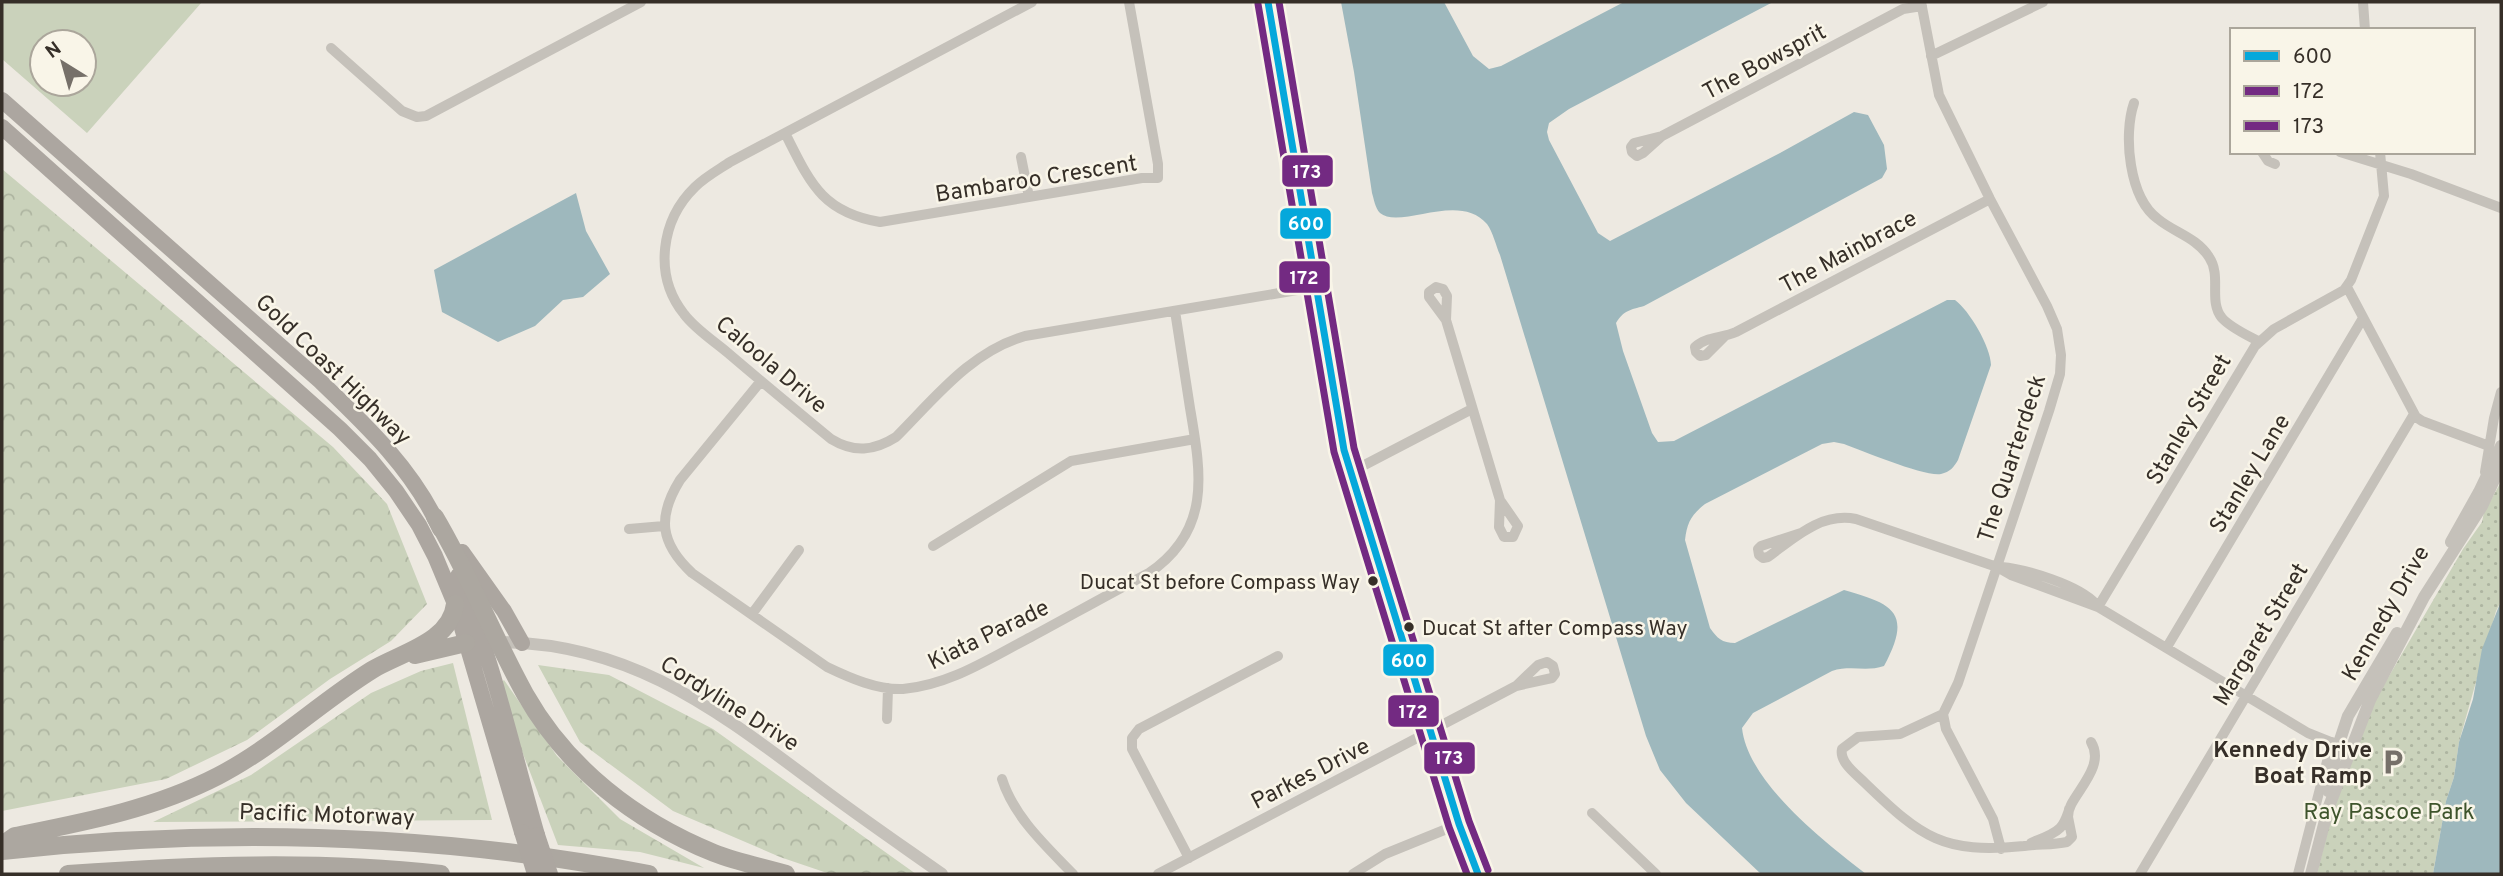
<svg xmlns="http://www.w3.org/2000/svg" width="2503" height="876" font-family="Overpass,sans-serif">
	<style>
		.forest { fill: url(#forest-crowns) }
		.park { fill: url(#park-dots) }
		.pitch { fill: #cad2bb; fill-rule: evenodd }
		.water { fill: #9eb8bd }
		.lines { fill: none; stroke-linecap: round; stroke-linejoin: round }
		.minor { stroke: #c5c1ba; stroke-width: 10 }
		.tertiary { stroke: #c5c1ba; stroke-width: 12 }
		.trunk { stroke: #aca6a0; stroke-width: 16 }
		.motorway { stroke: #aca7a0; stroke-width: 18 }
		.trunk-bridge { stroke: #aca6a0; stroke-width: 16 }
		.bus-1-casing { stroke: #f9f5e8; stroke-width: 12 }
		.bus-2-casing { stroke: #f9f5e8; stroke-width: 12 }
		.bus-3-casing { stroke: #f9f5e8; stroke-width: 12 }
		.bus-1 { stroke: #05a8db; stroke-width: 7 }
		.bus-2 { stroke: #732a82; stroke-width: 7 }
		.bus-3 { stroke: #732a82; stroke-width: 7 }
		.bus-dot { fill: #362f28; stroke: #f9f5e8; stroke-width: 2.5 }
		.labels { text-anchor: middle; stroke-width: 5; stroke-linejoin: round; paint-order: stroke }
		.bus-label { font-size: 21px; fill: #362f28; stroke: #f9f5e8; text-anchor: end }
		.street-label { font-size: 23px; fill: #362f28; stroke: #f9f5e8 }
		.poi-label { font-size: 23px; font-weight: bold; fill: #362f28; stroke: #f9f5e8; text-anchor: end }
		.park-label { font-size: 23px; fill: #3e542c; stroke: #f9f5e8 }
		.line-badge { stroke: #f9f5e8; stroke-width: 2.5 }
		.badge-label { font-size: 19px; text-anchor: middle; font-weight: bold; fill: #fff }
	</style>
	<defs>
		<pattern id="forest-crowns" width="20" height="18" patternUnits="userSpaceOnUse" patternTransform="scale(1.75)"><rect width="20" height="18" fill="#cad2bb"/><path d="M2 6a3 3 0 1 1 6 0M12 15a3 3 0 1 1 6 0" fill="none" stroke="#aeb5a1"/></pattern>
		<pattern id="park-dots" width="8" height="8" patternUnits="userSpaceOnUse" patternTransform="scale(1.75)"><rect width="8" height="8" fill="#cad2bb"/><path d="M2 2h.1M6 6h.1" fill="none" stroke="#aeb5a1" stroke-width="1.8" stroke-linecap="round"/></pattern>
	</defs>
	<rect width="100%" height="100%" fill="#ede9e1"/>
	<!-- forest -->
	<path class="forest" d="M2,169L333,447L387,504L427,604L391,641L330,679L247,740L166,779L2,811Z
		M453,663L492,820L153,822L251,775L371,693L421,671Z
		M538,665L609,675L713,729L916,874H830L780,857L673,811L580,742Z
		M504,680L557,756L620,819L704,868L640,852L558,845L497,686Z"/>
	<!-- park -->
	<path class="park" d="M2501,482V601L2496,611L2459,742L2454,777L2446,801L2433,874H2317L2340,782L2371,707L2463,549L2482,522L2484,512Z"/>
	<!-- pitch -->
	<path class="pitch" d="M2,2H202L87,133L2,59ZM42,42H84V84H42Z"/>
	<!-- water -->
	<path class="water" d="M1341,2H1444L1473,56L1489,69L1501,66L1624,2H1773L1569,109L1549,123L1547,132L1549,140L1598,233L1610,241L1780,153L1854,112L1868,115L1884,145L1887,169L1882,178L1644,306C1630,310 1624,310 1616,323L1623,351L1652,433L1658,442L1674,441L1947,300H1955C1969,310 1991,347 1991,365L1958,460C1954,467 1950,472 1941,474C1925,477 1863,451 1844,444L1834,442L1822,444L1705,504C1691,515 1687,523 1685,540L1710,628C1717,638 1722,643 1735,643L1844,590C1893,604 1913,612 1884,666C1867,672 1850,665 1832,671L1753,713L1742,728C1748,783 1825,842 1866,874H1761L1686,803L1660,770L1646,736L1500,255C1496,246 1493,232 1487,224C1459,191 1400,230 1380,213C1375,208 1374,199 1372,193L1354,72Z
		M576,193L586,231L610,274L583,297L563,300L535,326L498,342L442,312L434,270Z
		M2501,601V874H2433L2446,801L2454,777L2459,742L2473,699L2482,649Z"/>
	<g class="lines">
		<!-- minor -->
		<path class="minor" d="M1032,2L730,162C718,170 705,177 695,187C661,220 653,275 684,314C695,329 714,341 728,353C762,382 797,411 831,439C854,453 874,451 896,437C935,398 970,352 1025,336L1315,287
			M1921,2L1939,95L1990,199L2047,306L2057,329L2061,355L2060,374L2049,411L1958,683L1943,714L1946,729L1993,819L2001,849
			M2363,2L2365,30
			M331,48L402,111L417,117L426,116L641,2
			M1931,56L2043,2
			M2134,103C2123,135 2129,198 2158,219C2175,233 2196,237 2209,257C2222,276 2208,301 2222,318C2231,328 2247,335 2258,341
			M785,133C810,182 821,212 880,222L1142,178H1158V164L1129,2
			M1662,136L1643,153L1637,156L1632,152L1631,147L1634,143L1662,136L1903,9L1922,6
			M2262,152L2268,161L2275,164
			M2340,152L2411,174L2501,208
			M1021,157L1029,197
			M2347,287L2416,417L2422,421L2489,446
			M1446,320L1429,297V292L1436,287L1443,289L1447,296L1446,320L1500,500L1518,526L1513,537H1504L1499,527L1500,500
			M1724,337L1706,355L1700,356L1696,352L1695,347C1705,337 1723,338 1736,332L1990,199
			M761,381L680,480C657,517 660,543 692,573L827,667C850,678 877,690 903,689C950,685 990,658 1031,637C1070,616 1109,594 1149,573C1212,530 1201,473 1190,408C1185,376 1180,343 1175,311
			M1351,472L1472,409
			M2485,472L2494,418L2501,392
			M629,529L664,526
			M1801,533L1761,546L1758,549L1759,555L1763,558L1768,557C1794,538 1821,512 1856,519L1997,567L2011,575L2098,607L2308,733L2338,745
			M933,546L1071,461L1195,439
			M2001,567C2026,569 2079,585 2096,604
			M2098,607L2255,346L2274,329L2344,290L2351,280L2384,196L2380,152
			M752,614L799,550
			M2167,647L2363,318
			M1943,714L1900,734L1858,737L1842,749C1839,762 1856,774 1865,783C1922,838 1943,854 2024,846C2038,844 2053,845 2067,842L2072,837L2068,817L2069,809
			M887,719L888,688
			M1002,779C1014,817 1046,846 1073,874
			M1592,813L1656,874
			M2031,843C2040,839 2053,835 2060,828C2067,821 2068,810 2072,803C2082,785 2104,763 2091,742
			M1189,858L1132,749V738L1139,729L1278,656
			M1158,874L1516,686L1538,665L1547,662L1553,666L1555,674L1552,678L1516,686
			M1353,874L1385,854L1459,824
			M2140,874L2414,414
			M2298,874L2332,742"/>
		<!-- tertiary -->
		<path class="tertiary" d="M1268,2L1344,450L1459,824L1478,874
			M2451,542L2479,492L2501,446
			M491,642C625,640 710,705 812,781C854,813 898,843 942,874
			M2328,791L2335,755L2348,716L2397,633
			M2311,874L2328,809L2370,700L2424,597L2482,506L2501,465"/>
		<!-- trunk -->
		<path class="trunk" d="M2,100L319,380C365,424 414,470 440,529
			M2,127L340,429L370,459L396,491L419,525L435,556L455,604L522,832
			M462,552L504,611L522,643
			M458,576C493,660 512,748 537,835"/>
		<!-- motorway -->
		<path class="motorway" d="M435,517C469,574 493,636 525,694C567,768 635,821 714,853C737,862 762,867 786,874
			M415,655L466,643
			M2,845L15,836C85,822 154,809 218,776C274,747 319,703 372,670C400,653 451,642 455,604
			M2,851C219,827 434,833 649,874
			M68,874C192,865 318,860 441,874"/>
		<!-- trunk-bridge -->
		<path class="trunk-bridge" d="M522,832L535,874
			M537,835L550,874"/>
		<!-- bus-1 casing -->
		<g class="bus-1-casing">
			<path id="bus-1" d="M1268,2L1344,450L1459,824L1478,874"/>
		</g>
		<!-- bus-2 casing -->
		<g class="bus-2-casing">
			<path id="bus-2" d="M1258,4L1334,452L1449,827L1467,874"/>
		</g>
		<!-- bus-3 casing -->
		<g class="bus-3-casing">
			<path id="bus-3" d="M1279,2L1354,448L1469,821L1488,870"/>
		</g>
		<!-- bus-1 -->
		<use href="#bus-1" class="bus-1"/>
		<!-- bus-2 -->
		<use href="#bus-2" class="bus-2"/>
		<!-- bus-3 -->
		<use href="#bus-3" class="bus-3"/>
	</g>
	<!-- icons -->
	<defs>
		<g id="parking-bare" transform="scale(2.1)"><path d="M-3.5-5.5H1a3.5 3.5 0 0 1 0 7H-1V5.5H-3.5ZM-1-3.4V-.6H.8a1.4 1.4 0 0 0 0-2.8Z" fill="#767069" stroke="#f9f5e8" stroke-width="2.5" paint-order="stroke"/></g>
	</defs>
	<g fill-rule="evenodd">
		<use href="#parking-bare" x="2393" y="762"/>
	</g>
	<!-- markers -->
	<g class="bus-dot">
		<circle cx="1373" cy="581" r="6"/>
		<circle cx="1409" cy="627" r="6"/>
	</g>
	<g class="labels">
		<!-- bus labels -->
		<g class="bus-label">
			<text x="1360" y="589">Ducat St before Compass Way</text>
			<text x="1422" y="635" text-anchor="start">Ducat St after Compass Way</text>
		</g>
		<!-- street labels -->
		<g class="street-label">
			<text transform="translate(1764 61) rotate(-28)" y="8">The Bowsprit</text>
			<text transform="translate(1036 178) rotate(-9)" y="8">Bambaroo Crescent</text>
			<text transform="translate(1848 251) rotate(-28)" y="8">The Mainbrace</text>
			<text transform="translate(772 364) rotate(40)" y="8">Caloola Drive</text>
			<text transform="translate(334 369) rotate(44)" y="8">Gold Coast Highway</text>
			<text transform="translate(2188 419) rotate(-60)" y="8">Stanley Street</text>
			<text transform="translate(2011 458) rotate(-72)" y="8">The Quarterdeck</text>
			<text transform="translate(2249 473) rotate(-59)" y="8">Stanley Lane</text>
			<text transform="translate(2385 613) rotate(-60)" y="8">Kennedy Drive</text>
			<text transform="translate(988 634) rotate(-26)" y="8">Kiata Parade</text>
			<text transform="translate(2260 634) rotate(-59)" y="8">Margaret Street</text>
			<text transform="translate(730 703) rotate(32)" y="8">Cordyline Drive</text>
			<text transform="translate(1310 773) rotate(-27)" y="8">Parkes Drive</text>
			<text transform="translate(327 814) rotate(2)" y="8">Pacific Motorway</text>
		</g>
		<!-- poi labels -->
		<g class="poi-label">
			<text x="2372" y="757">Kennedy Drive<tspan x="2372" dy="26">Boat Ramp</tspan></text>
		</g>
		<!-- park labels -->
		<g class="park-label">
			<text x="2389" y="819">Ray Pascoe Park</text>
		</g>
	</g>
	<g class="line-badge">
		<rect x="1281" y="154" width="53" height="34" rx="7" fill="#732a82"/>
		<rect x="1279" y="207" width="53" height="33" rx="7" fill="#05a8db"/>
		<rect x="1278" y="260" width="53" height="34" rx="7" fill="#732a82"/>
		<rect x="1382" y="643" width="53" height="34" rx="7" fill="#05a8db"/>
		<rect x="1387" y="694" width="53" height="34" rx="7" fill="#732a82"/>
		<rect x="1423" y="741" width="53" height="34" rx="7" fill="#732a82"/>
	</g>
	<g class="badge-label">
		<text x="1307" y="178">173</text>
		<text x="1306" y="230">600</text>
		<text x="1304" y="284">172</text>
		<text x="1409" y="667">600</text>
		<text x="1413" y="718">172</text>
		<text x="1449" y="764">173</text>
	</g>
	<!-- border -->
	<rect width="2503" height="876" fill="none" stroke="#362f28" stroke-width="7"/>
	<!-- legend -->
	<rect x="2230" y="28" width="245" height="126" fill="#f9f5e8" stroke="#aba69b" stroke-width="2"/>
	<rect x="2244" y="51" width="35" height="10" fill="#05a8db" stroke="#aba69b" stroke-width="2"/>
	<text x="2293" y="63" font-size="21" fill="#362f28">600</text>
	<rect x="2244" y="86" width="35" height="10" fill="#732a82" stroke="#aba69b" stroke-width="2"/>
	<text x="2293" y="98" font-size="21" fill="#362f28">172</text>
	<rect x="2244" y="121" width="35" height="10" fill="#732a82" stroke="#aba69b" stroke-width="2"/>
	<text x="2293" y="133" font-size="21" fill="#362f28">173</text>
	<!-- north arrow -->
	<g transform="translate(63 63) rotate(323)"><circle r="33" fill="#f9f5e8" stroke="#aba69b" stroke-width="2"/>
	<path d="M0-5L12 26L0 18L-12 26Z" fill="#767069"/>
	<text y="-10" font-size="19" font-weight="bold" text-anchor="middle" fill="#362f28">N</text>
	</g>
</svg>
